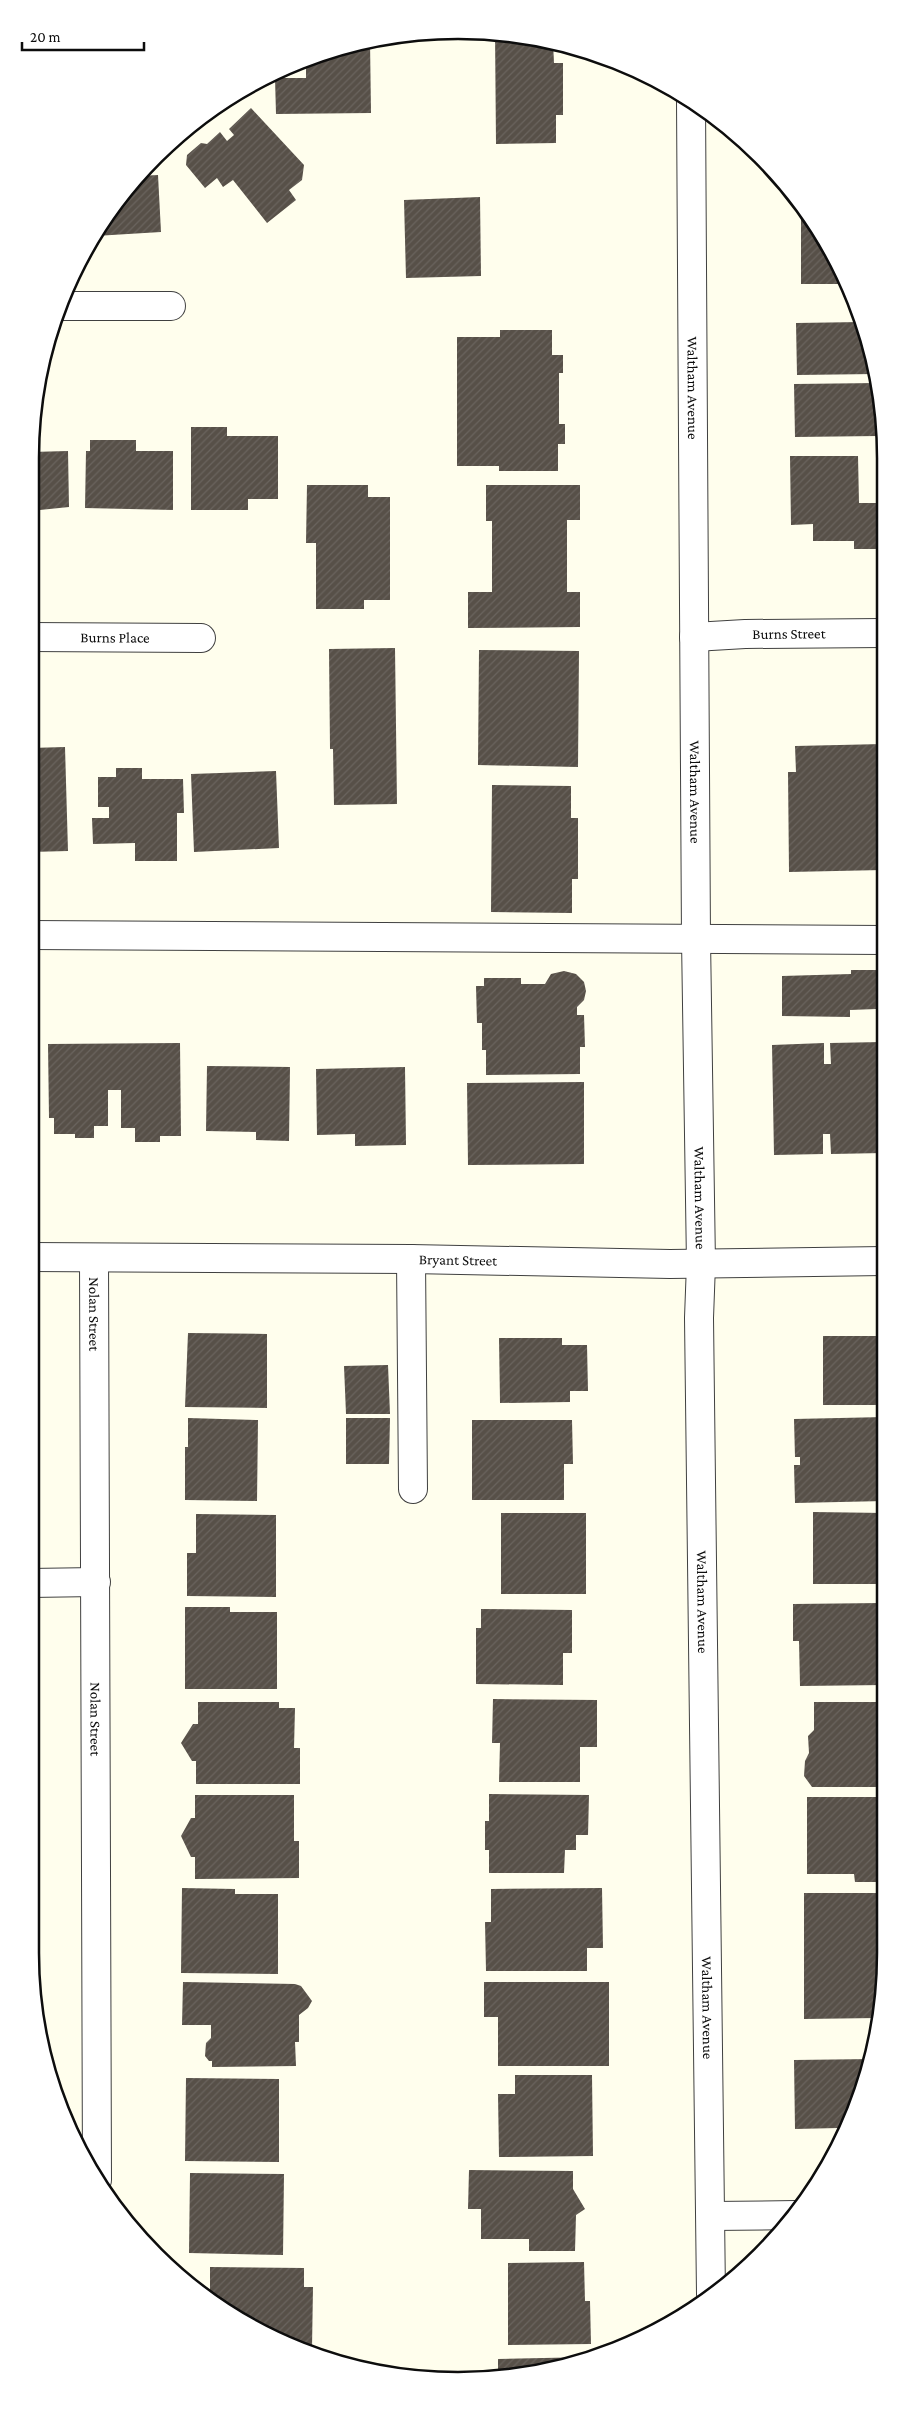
<svg xmlns="http://www.w3.org/2000/svg" width="916" height="2411" font-family="'Crimson Pro',serif">
	<style>
		.building { fill: url(#building-hatch) }
		.lines { fill: none; stroke-linecap: round; stroke-linejoin: round }
		.minor-casing { stroke: #404040; stroke-width: 30 }
		.minor { stroke: #fff; stroke-width: 28 }
		.labels { text-anchor: middle; stroke-width: 5; stroke-linejoin: round; paint-order: stroke }
		.street-label { font-size: 15px; fill: #0d0d0d; stroke: #fff }
		.rim { fill: none; stroke: #0d0d0d; stroke-width: 2.5 }
	</style>
	<defs>
		<pattern id="building-hatch" width="6" height="6" patternUnits="userSpaceOnUse" patternTransform="scale(1.25)"><rect width="6" height="6" fill="#575048"/><path d="M-1 1l2-2M0 6l6-6M5 7l2-2" fill="none" stroke="#6a645e"/></pattern>
	</defs>
	<rect width="100%" height="100%" fill="#fffeed"/>
	<!-- building -->
	<path class="building" d="M495,32L553,42L554,63H563V115H556V143L496,144Z
		M370,41L371,113L276,114L275,78H306V59L321,53Z
		M251,108L304,165L302,180L289,190L296,200L267,223L233,180L223,187L217,178L205,188L186,165L187,155L201,143L207,144L220,132L227,141L234,135L229,129Z
		M158,175L161,232L95,236L119,197L139,176Z
		M480,197L481,276L406,278L404,200Z
		M801,215H804L847,284H801Z
		M861,322L875,374L797,375L796,323Z
		M500,330H552V355H563V373H559V424H565V444H558V471H499V466H457V337H500Z
		M877,383L882,402V427H878V436L795,437L794,384Z
		M191,427H227V436H278V499H248V510H191Z
		M90,440H136V451H173V510L85,508L86,451H90Z
		M68,451L69,507L30,511L31,452Z
		M790,456H858L859,503H883V549H854V541H813V524L791,525Z
		M307,485H368V497H390V600H364V609H316V543H306Z
		M486,485H580V520H567V592H580V627L468,628V592H492V521H486Z
		M395,648L397,804L334,805L333,749H330L329,649Z
		M479,650L579,651L578,767L478,765Z
		M883,744V870L789,872L788,772H796L795,746Z
		M65,747L68,851L30,852V748Z
		M116,768H142V779H183L184,813H177V861H135V843L93,844L92,818H109V807H98V777H116Z
		M276,771L279,848L194,852L191,774Z
		M492,785L571,786V818H578V879H572V913L491,912Z
		M851,970H884V1013H876V1009L850,1010V1017L782,1016V976L851,974Z
		M564,971L576,974L584,982L586,991L584,1000L577,1007V1015H584L585,1047H580V1074L486,1075V1050H482V1023H477L476,986H484V978H521V984H545L551,974Z
		M882,1042L884,1153L831,1154L830,1134H823V1154L774,1155L772,1045L824,1043V1064H831L830,1043Z
		M180,1043L181,1136H160V1142H135V1128H121V1090H108V1126H94V1138H75V1134H54V1118H49L48,1044Z
		M207,1066L290,1067L289,1141L256,1140V1132L206,1131Z
		M405,1067L406,1145L355,1146V1134L317,1135L316,1069Z
		M584,1082V1164L468,1165L467,1083Z
		M188,1333L267,1334V1408L185,1407Z
		M823,1336H885V1405H823Z
		M499,1338H562V1345H587L588,1391H570V1402L500,1403Z
		M388,1365L390,1414H346L344,1366Z
		M885,1417V1501L795,1503L794,1465H800V1457H795L794,1419Z
		M188,1418L258,1420L257,1501L185,1500V1447H188Z
		M346,1418H390L389,1464H346Z
		M472,1420H572L573,1464H564V1500H472Z
		M813,1512L885,1513V1584H813Z
		M501,1513H586V1594H501Z
		M196,1514L276,1515V1597L187,1596V1553H196Z
		M881,1603V1632H885V1685L800,1686L799,1641H793V1604Z
		M185,1607H230V1612H277V1689H185Z
		M481,1609L572,1610V1653H563V1685L476,1684V1628H481Z
		M493,1699L597,1700V1747H580V1782H499L500,1743H492Z
		M198,1702H279V1708H295L294,1748H300V1784H196V1761H192L181,1743L193,1724H198Z
		M814,1702H879V1704H885L886,1787H812L804,1776L805,1761L809,1753L808,1736L814,1730Z
		M489,1794L589,1795L588,1835H576V1850H565L564,1873H489V1850H485V1821H489Z
		M195,1795H294V1841H299V1878L195,1879V1857H191L181,1836L191,1818H195Z
		M807,1797H886V1882H855L854,1874H807Z
		M182,1888L235,1889V1894H278V1974L181,1973Z
		M602,1888L603,1948H587V1971H486L485,1922H491V1889Z
		M804,1893H886V1953L877,2018L804,2019Z
		M183,1982L295,1984L301,1986L312,2001L308,2008L299,2015V2042H295L296,2066L212,2067V2061H209L205,2056L206,2043L211,2038V2025H182Z
		M484,1982H609V2066H498V2017H484Z
		M872,2059L842,2141H838V2128L795,2129L794,2060Z
		M515,2075H592L593,2156L499,2157L498,2094H515Z
		M186,2078L279,2079V2162L185,2161Z
		M469,2170L573,2171V2189L585,2209L576,2215L575,2251H529V2239H481V2209H468Z
		M190,2173L284,2174L283,2255L189,2253Z
		M584,2262L585,2301H590L591,2344L508,2345V2263Z
		M210,2267L304,2268V2287H313L312,2348H297L244,2324L227,2310V2307H223L210,2296Z
		M591,2357L542,2373L498,2374V2359Z"/>
	<g class="lines">
		<!-- minor casing -->
		<g class="minor-casing">
			<g id="minor">
				<path id="s1" d="M691,100L696,939L701,1264L699,1318L711,2294"/>
				<path d="M60,306H171"/>
				<path id="s2" d="M30,637L201,638"/>
				<path id="s3" d="M694,637L745,634L883,633"/>
				<path d="M30,935L884,940"/>
				<path id="s4" d="M30,1257L411,1259L670,1264L884,1261"/>
				<path id="s5" d="M94,1258L97,2180"/>
				<path d="M411,1259L413,1489"/>
				<path d="M30,1583L96,1582"/>
				<path d="M711,2216L796,2215"/>
			</g>
		</g>
		<!-- minor -->
		<use href="#minor" class="minor"/>
	</g>
	<g class="labels">
		<!-- street labels -->
		<g class="street-label">
			<text dy="5" stroke="none"><textPath href="#s1" startOffset="288">Waltham Avenue</textPath></text>
			<text dy="5" stroke="none"><textPath href="#s3" startOffset="95">Burns Street</textPath></text>
			<text dy="5" stroke="none"><textPath href="#s2" startOffset="85">Burns Place</textPath></text>
			<text dy="5" stroke="none"><textPath href="#s1" startOffset="692">Waltham Avenue</textPath></text>
			<text dy="5" stroke="none"><textPath href="#s1" startOffset="1098">Waltham Avenue</textPath></text>
			<text dy="5" stroke="none"><textPath href="#s4" startOffset="428">Bryant Street</textPath></text>
			<text dy="5" stroke="none"><textPath href="#s5" startOffset="56">Nolan Street</textPath></text>
			<text dy="5" stroke="none"><textPath href="#s1" startOffset="1502">Waltham Avenue</textPath></text>
			<text dy="5" stroke="none"><textPath href="#s5" startOffset="461">Nolan Street</textPath></text>
			<text dy="5" stroke="none"><textPath href="#s1" startOffset="1908">Waltham Avenue</textPath></text>
		</g>
	</g>
	<!-- crop -->
	<path d="M0 0H916V2411H0ZM458 39H458A419 419 0 0 1 877 458V1953A419 419 0 0 1 458 2372H458A419 419 0 0 1 39 1953V458A419 419 0 0 1 458 39Z" fill="#fff" fill-rule="evenodd"/>
	<path class="rim" d="M458 39H458A419 419 0 0 1 877 458V1953A419 419 0 0 1 458 2372H458A419 419 0 0 1 39 1953V458A419 419 0 0 1 458 39Z"/>
	<!-- scale -->
	<path d="M22 42v8h122v-8" fill="none" stroke="#0d0d0d" stroke-width="2.5"/>
	<text x="30" y="42" font-size="15" fill="#0d0d0d" stroke="#ffffff" stroke-width="4" paint-order="stroke">20 m</text>
</svg>
